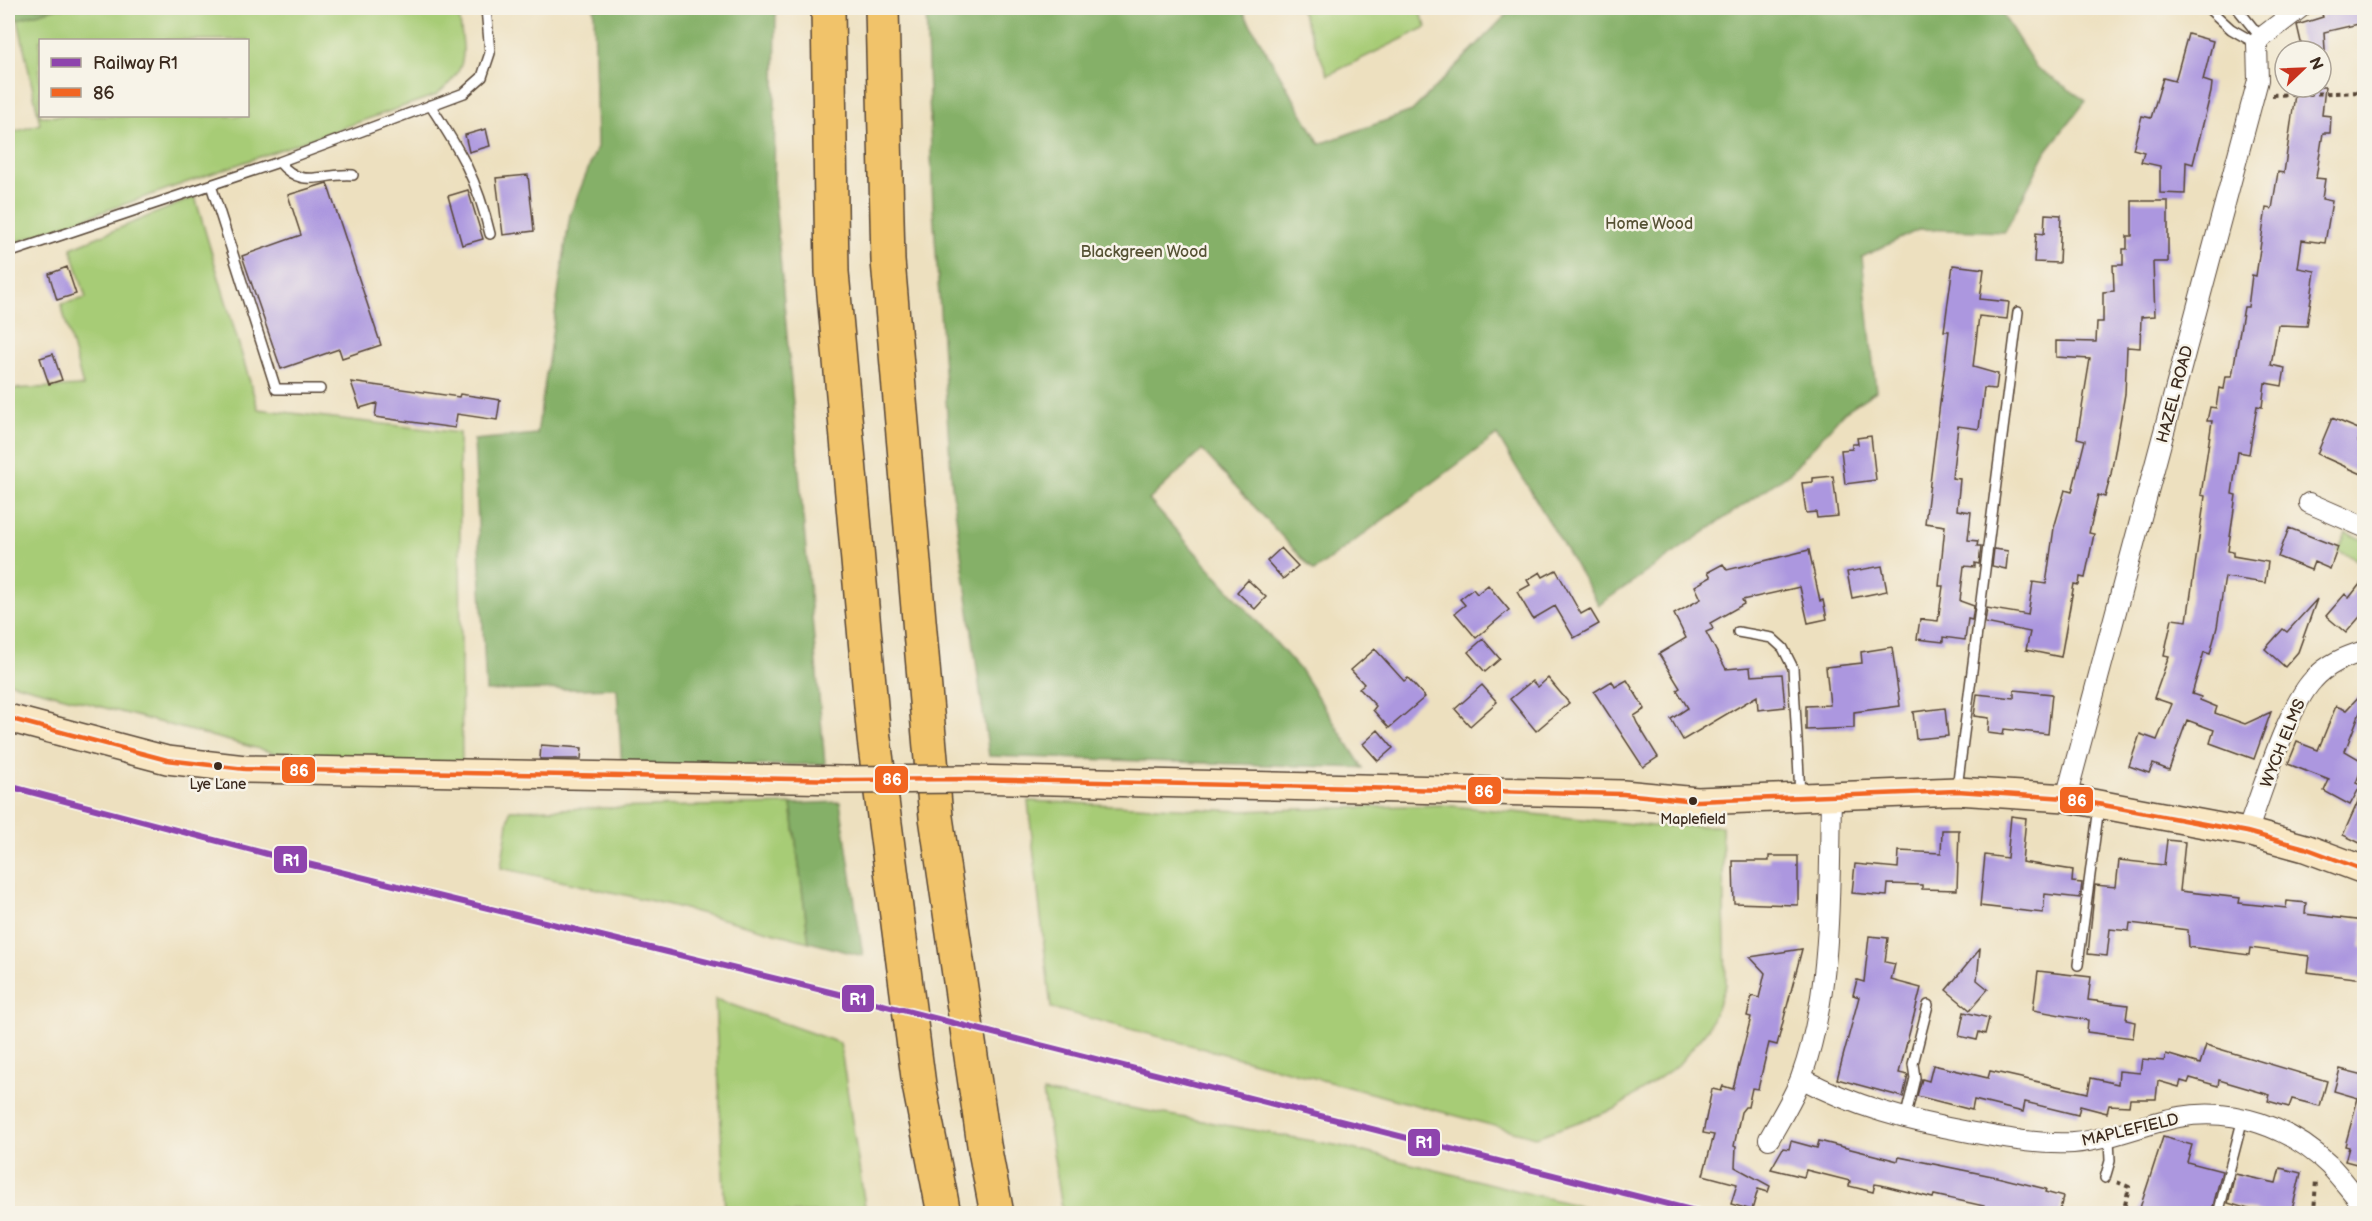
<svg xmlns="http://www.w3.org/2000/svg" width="2372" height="1221" font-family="'Balsamiq Sans',sans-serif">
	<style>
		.green { fill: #a7cc76; stroke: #717b4a; stroke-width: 1.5; fill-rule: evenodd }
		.forest { fill: #85b067; stroke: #606d42; stroke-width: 1.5 }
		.building { fill: #ac97df }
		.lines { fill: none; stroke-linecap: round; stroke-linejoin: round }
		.lane-casing { stroke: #564536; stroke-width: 12 }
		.street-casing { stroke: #564536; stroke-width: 22 }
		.secondary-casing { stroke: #564536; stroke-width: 30 }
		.highway-casing { stroke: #564536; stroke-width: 36 }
		.path { stroke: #564536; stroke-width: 4; stroke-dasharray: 4.5 4.5; stroke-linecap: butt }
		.lane { stroke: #fff; stroke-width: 9 }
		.street { stroke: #fff; stroke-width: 20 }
		.secondary { stroke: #f9e7c3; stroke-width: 27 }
		.highway { stroke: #f1c36a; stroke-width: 33 }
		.secondary-bridge-casing { stroke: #564536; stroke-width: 30; stroke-linecap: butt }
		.secondary-bridge { stroke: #f9e7c3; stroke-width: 27 }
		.bus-1-casing { stroke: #f7f3e8; stroke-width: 9 }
		.bus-1 { stroke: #f26522; stroke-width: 4.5 }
		.rail-1-casing { stroke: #f7f3e8; stroke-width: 10 }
		.rail-1 { stroke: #8e44ad; stroke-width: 6 }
		.bus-dot { fill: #3b2a1e; stroke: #f7f3e8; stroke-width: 2 }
		.labels { text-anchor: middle; stroke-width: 5; stroke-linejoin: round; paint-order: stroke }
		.bus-label { font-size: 14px; fill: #3b2a1e; stroke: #f7f3e8 }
		.park-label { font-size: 16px; fill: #565234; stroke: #f7f3e8 }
		.street-label { font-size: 16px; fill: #3b2a1e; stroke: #f7f3e8 }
		.line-badge { stroke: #f7f3e8; stroke-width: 2 }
		.badge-label { font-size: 16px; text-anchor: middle; font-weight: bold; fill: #fff }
	</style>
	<rect width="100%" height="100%" fill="#f7f3e8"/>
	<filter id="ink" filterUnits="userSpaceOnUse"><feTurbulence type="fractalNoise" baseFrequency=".0167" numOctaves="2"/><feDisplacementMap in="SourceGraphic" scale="12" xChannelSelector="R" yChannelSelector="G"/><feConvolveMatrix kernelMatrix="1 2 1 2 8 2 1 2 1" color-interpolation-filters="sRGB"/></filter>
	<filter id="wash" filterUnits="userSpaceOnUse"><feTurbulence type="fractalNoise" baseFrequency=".008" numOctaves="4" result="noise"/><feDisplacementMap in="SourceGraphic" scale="24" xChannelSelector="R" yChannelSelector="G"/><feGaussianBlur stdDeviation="1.35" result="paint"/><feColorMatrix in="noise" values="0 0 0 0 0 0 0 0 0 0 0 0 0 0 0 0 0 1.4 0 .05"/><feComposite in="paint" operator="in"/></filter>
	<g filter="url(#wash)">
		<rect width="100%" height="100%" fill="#ede0bf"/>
		<!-- green -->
		<path class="green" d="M57,8H458C463,50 473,67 436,95L8,245V134L40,124L18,19ZM40,40H248V116H40Z
			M1300,8H1417L1427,27L1328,75Z
			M195,197L258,409L459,433L462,765L297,759L8,682V389L83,386L61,304L86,298L71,248Z
			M2346,533L2364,540V563L2338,551Z
			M1028,801L1240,811L1442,805L1652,826H1722L1726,985L1708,1029L1678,1065L1615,1109L1536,1137L1051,1008Z
			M791,804L809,942L666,904L501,868L510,810Z
			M715,999L840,1043L866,1213H725Z
			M1043,1092L1340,1146L1607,1213H1063Z"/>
		<!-- forest -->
		<path class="forest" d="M8,8H57L8,22Z
			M594,8H776L774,190L825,764L622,769L617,688L486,691L474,440L537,434L570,215L597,147Z
			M926,8H1241L1320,144L1412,111L1513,8H2004L2001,12L2036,67L2086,101L2047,150L2005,232L1920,229L1862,257L1876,391L1844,412L1791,472L1599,605L1497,435L1314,571L1202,450L1149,500L1301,671L1363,768L989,756L952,487L933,208Z
			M840,802L863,956L809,942L791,804Z"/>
		<g id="blocks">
			<!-- building -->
			<path class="building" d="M2337,8H2359L2363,23L2324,32L2325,51H2303L2297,25L2323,17L2321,11Z
				M2188,34L2213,41L2203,80L2212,83L2211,92L2193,164L2186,162L2185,194L2160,193V166L2141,162L2144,152L2133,149L2142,116L2151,118L2163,78L2175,81Z
				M2296,87H2325L2322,115L2331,116L2330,133H2323L2316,178L2325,179L2322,199L2332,201L2325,243L2302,240L2298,268L2315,271L2307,326L2278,325L2271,365L2285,368L2282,386L2265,383L2262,407L2257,406L2249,454L2238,452L2232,494L2236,495L2228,551L2233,552V556L2268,562L2265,583L2225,577L2217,627L2210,654L2204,652L2192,694L2201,697L2200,700L2217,707L2215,713L2245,724L2271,712L2254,759L2210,743L2214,730L2187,720L2169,770L2153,764L2149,773L2129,766L2140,734L2157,740L2172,704L2154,698L2169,656L2164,655L2172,619L2187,621L2205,496L2201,495L2212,421H2207L2210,407L2216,408L2219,388L2224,389L2226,376H2232L2244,307H2248L2252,275L2256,276L2266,208L2272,209L2278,172L2284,173Z
				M486,129L490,146L469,152L465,135Z
				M528,175L534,231L503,235L496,178Z
				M327,183L381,345L342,358L339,349L281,369L242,256L301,235L288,195Z
				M468,190L483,239L462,245L448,196Z
				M2132,201H2168V262H2153L2155,316L2141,317L2140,348L2127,347L2125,394L2111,474L2105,497L2098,495L2089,533L2094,534L2085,578L2080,577L2079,585L2074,584L2061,657L2026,650L2030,632L1985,623L1987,608L2028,615L2033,582L2046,584L2054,528L2065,490L2072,492L2085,440L2077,438L2090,359L2056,357V341L2096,342L2097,322H2103V292L2114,291L2113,265H2123V249H2127V236H2132Z
				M2045,214L2061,215L2059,263L2034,262L2036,233L2044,234Z
				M1953,265L1984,269L1980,299L2009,302L2007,319L1979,316L1973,367L1998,374L1996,389L1984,388L1979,429L1958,426L1952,478L1960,479L1957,510L1971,512L1968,540L1978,541L1977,546H1981L1979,564L1975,563V567L1964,566L1960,601L1974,606L1972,620L1968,619L1965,640L1943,637V642L1917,639L1920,619L1938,621L1943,586H1939L1945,526L1925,523L1949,331H1944Z
				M67,267L76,294L57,300L49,274Z
				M53,354L62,380L49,384L40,358Z
				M351,382L459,397L460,394L500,400L497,420L457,414L455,428L375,417L377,403L360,408Z
				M2332,418L2363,431L2358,441L2364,444V475L2317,454Z
				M1871,436L1876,480L1845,484L1841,450L1852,449V444H1858L1857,438Z
				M1833,476L1838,516L1817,518L1816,512L1806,513L1802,483L1813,482V478Z
				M2289,528L2338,547L2330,569L2314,562L2311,570L2278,557Z
				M1281,548L1298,566L1283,579L1267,561Z
				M1994,549L2008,551L2006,569L1992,566Z
				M1809,550L1820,601L1823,600L1827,619L1808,623L1800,587L1742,600L1744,604L1710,623L1713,629L1706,632L1726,669L1750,667L1751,676L1782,674L1785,707L1758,710L1757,696L1683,740L1671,719L1688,708L1677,690L1680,688L1659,654L1686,638L1674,614L1701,599L1695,586L1711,577L1708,572L1723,564L1727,570Z
				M1882,566L1887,591L1852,598L1847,572Z
				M1556,570L1581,614L1590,609L1599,624L1574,638L1555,606L1533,619L1517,592L1530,585L1527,580L1540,572L1543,577Z
				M2364,579V612L2346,633L2326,616L2345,594L2349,598Z
				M1248,580L1266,597L1255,609L1237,592Z
				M1488,585L1509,610L1476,638L1455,613L1465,605L1460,599L1473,589L1477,594Z
				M2317,599L2298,652L2285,667L2265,649L2283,629L2287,632Z
				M1483,639L1500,659L1485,672L1468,652Z
				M1892,647L1900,706L1854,712V728L1806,730V706L1830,705L1826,667L1862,663L1861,652Z
				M1375,649L1404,681L1408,678L1425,697L1389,728L1373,710L1376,706L1359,688L1364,684L1351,670Z
				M1548,678L1569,703L1536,731L1510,699L1532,681L1538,687Z
				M1627,680L1645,709L1634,716L1637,723L1658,757L1643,767L1594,692L1612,681L1615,687Z
				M1482,685L1497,702L1470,726L1455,709Z
				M2014,690L2052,694L2048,734L2004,729L2003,735L1988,733L1989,718L1974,716L1977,694L2014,698Z
				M2364,691V702L2345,751L2364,762L2356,783L2361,785L2350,805L2324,791L2329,780L2288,764L2297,742L2318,750L2336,706L2346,710Z
				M1945,708L1948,736L1916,739L1913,712Z
				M1378,730L1393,748L1378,761L1363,744Z
				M541,745L582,748L581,759H540Z
				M2364,788V845L2343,835Z
				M2011,816L2026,818L2022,862L2073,870L2072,882L2082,883L2080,898L2045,894L2043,913L1980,906L1985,855L2007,858Z
				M1942,830H1959L1957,890L1922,889V885L1888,884L1887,896L1852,893L1855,864L1898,868L1899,851L1941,853Z
				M2167,840L2185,842L2180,891L2240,898L2239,903L2286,908L2287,901L2306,903L2305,914L2364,921L2360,947L2364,948L2363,979L2307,972L2309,956L2250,948L2249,955L2189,947L2188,930L2130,923L2129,931L2110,929L2107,956L2088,954L2095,885L2116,887L2119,860L2164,865Z
				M1769,856H1798V905L1734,903L1733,861H1769Z
				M1869,936L1888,938L1885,962L1895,964L1891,980L1921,988L1899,1073L1908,1075L1903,1097L1837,1079L1859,997L1853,995L1857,980L1864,982Z
				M1802,949L1777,1045L1769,1043L1758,1089L1752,1088L1748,1107H1745L1741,1112L1734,1146L1736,1147L1735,1167L1770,1186L1768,1192L1758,1189L1752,1210L1731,1204L1737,1184L1703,1175L1714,1135L1703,1133L1712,1089L1721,1091L1723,1086L1733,1089L1751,1017L1747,1016L1752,996L1759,998L1765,973L1750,957Z
				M1980,949L1977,980L1988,989L1970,1010L1946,990Z
				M2038,971L2091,977L2088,1000L2128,1005L2126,1020L2135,1022L2133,1038L2087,1032L2088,1020L2033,1010Z
				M1964,1012L1989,1018L1985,1034L1979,1032L1977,1040L1959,1036Z
				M2206,1045L2327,1081L2320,1106L2292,1099L2289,1107L2268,1101L2270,1095L2219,1080L2218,1086L2190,1078L2188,1083L2181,1081L2179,1087L2158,1081L2156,1099H2130L2129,1106L2109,1105L2107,1113L2080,1106L2078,1115L2025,1102L2023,1112L1974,1100L1972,1110L1917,1096L1922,1079L1929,1081L1933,1065L1988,1078L1990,1071L2088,1093L2091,1078L2118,1084L2119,1071L2140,1073L2142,1059L2164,1061L2166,1054L2200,1064Z
				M2340,1069L2364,1075V1166L2345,1161L2349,1147L2345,1146L2358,1098L2334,1091Z
				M2163,1137L2192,1145L2187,1162L2222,1171L2211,1214H2138Z
				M1791,1141L1817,1148L1819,1141L1898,1161L1899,1157L1997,1177L2046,1189L2045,1192L2063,1197L2059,1214H1994L1983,1211L1984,1206L1934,1195L1933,1198L1881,1185L1875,1184L1873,1192L1849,1186L1850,1181L1806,1170L1804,1177L1771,1169L1783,1148L1789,1149Z
				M2280,1168L2301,1173L2291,1214H2265L2228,1203L2235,1174L2276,1183Z"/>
		</g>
	</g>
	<g filter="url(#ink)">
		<use href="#blocks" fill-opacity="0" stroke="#564536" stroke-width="1.5"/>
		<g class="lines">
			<!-- lane casing -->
			<g class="lane-casing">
				<path id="lane" d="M2208,8L2231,29L2257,44
					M2237,8L2261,38
					M430,105C461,152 477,179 490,234
					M279,162C303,191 322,172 353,175
					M211,185L276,389H320
					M8,253L279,162L464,93L482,77L490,53L486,8
					M1738,632L1772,638L1783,648L1793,668L1800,794
					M1957,788L2018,312
					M2078,965L2099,807
					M1905,1119L1915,1078L1913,1064L1928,1005
					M2105,1178L2110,1161L2109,1137
					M2218,1214L2243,1118"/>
			</g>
			<!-- street casing -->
			<g class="street-casing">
				<path id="street" d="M2309,503L2364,527
					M2066,798L2258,80L2257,44L2261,38L2300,8
					M2247,832C2261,795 2288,706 2313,680C2327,664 2345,657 2364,651
					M1801,1078C1855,1107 1909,1121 1969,1132C2004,1138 2037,1145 2073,1143C2109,1140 2143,1124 2179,1117C2233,1107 2290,1127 2329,1165C2342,1178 2352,1193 2364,1206
					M1769,1139C1780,1119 1793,1099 1801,1078C1833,989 1829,889 1831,796"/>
			</g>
			<!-- secondary casing -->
			<g class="secondary-casing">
				<path id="secondary" d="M8,718L167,760L245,769L844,780
					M969,779L1623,794L1697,801L1957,791L2066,798L2247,832L2305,848L2364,870"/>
			</g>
			<!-- highway casing -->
			<g class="highway-casing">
				<path id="highway" d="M828,8L832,272L874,739L919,1085L944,1214
					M882,8L888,261L936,817L984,1145L997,1214"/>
			</g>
			<!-- path -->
			<path class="path" d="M2272,95L2364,92
				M2117,1182L2129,1187L2123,1214
				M2314,1214L2316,1179"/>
			<!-- lane -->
			<use href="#lane" class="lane"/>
			<!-- street -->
			<use href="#street" class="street"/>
			<!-- secondary -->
			<use href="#secondary" class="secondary"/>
			<!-- highway -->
			<use href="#highway" class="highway"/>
			<!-- secondary-bridge casing -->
			<g class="secondary-bridge-casing">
				<path id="secondary-bridge" d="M844,780L969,779"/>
			</g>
			<!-- secondary-bridge -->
			<use href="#secondary-bridge" class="secondary-bridge"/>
			<!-- bus-1 casing -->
			<g class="bus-1-casing">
				<path id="bus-1" d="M8,718L167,760L245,769L844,780L969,779L1623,794L1697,801L1957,791L2066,798L2247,832L2305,848L2364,870"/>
			</g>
			<!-- bus-1 -->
			<use href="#bus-1" class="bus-1"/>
			<!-- rail-1 casing -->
			<g class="rail-1-casing">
				<path id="rail-1" d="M8,786L271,855L875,1003L1707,1214"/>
			</g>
			<!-- rail-1 -->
			<use href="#rail-1" class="rail-1"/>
		</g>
	</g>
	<!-- markers -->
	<g class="bus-dot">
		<circle cx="218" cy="766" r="5"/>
		<circle cx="1693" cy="801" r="5"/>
	</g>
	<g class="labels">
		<!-- bus labels -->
		<g class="bus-label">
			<text x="218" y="789">Lye Lane</text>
			<text x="1693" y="824">Maplefield</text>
		</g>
		<!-- park labels -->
		<g class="park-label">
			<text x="1649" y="229">Home Wood</text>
			<text x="1144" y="257">Blackgreen Wood</text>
		</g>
		<!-- street labels -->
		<g class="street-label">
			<text transform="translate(2174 394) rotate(-75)" y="6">HAZEL ROAD</text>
			<text transform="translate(2282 743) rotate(-68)" y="6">WYCH ELMS</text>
			<text transform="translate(2130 1129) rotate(-13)" y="6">MAPLEFIELD</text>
		</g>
	</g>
	<g class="line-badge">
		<rect x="281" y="756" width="35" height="28" rx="6" fill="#f26522"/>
		<rect x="874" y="765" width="35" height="29" rx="6" fill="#f26522"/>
		<rect x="1467" y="776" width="35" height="29" rx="6" fill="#f26522"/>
		<rect x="2059" y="786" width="35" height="28" rx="6" fill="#f26522"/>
		<rect x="273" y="845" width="35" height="29" rx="6" fill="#8e44ad"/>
		<rect x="841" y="984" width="34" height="29" rx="6" fill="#8e44ad"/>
		<rect x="1407" y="1128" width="34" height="29" rx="6" fill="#8e44ad"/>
	</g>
	<g class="badge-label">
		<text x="299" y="776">86</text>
		<text x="892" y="785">86</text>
		<text x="1484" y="797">86</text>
		<text x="2077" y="806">86</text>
		<text x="291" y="866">R1</text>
		<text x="858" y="1005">R1</text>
		<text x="1424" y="1148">R1</text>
	</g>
	<!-- margin -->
	<rect width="2372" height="1221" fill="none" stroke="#f7f3e8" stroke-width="30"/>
	<!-- legend -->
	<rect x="39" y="39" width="210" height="78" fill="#f7f3e8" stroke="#aca397" stroke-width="1.5"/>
	<rect x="51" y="58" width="30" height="9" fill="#8e44ad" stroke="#aca397" stroke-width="1.5"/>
	<text x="93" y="69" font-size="18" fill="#3b2a1e">Railway R1</text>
	<rect x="51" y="88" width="30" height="9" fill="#f26522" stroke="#aca397" stroke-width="1.5"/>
	<text x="93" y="99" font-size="18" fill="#3b2a1e">86</text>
	<!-- north arrow -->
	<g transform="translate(2303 69) rotate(67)"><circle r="28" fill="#f7f3e8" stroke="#aca397" stroke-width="1.5"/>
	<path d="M0-4.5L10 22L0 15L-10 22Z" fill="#c8321e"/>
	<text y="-9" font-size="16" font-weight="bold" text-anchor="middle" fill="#3b2a1e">N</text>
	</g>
</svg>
